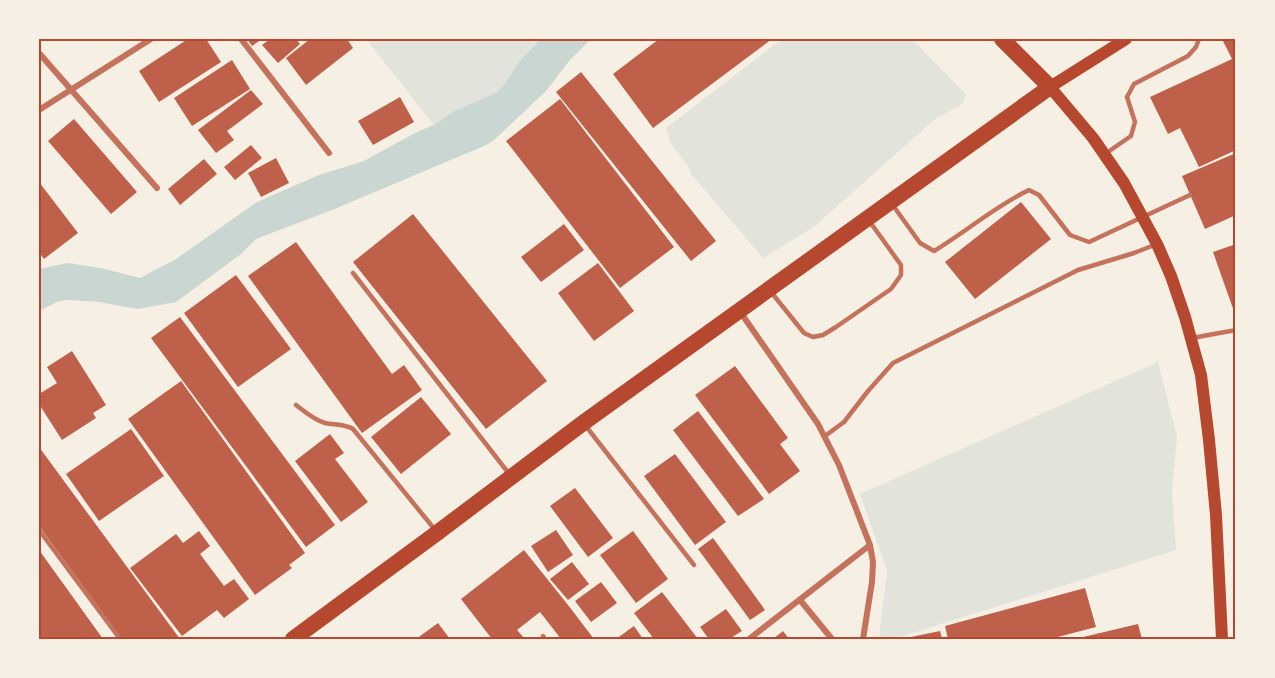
<svg xmlns="http://www.w3.org/2000/svg" width="1275" height="678" font-family="Merriweather,serif">
	<style>
		.green { fill: #e2e4dc }
		.water { fill: #c9d6d2 }
		.building { fill: #bf614a }
		.lines { fill: none; stroke-linecap: round; stroke-linejoin: round }
		.service { stroke: #c5725c; stroke-width: 4.5 }
		.minor { stroke: #c5725c; stroke-width: 6 }
		.secondary { stroke: #b5482f; stroke-width: 12 }
		.trunk { stroke: #b5482f; stroke-width: 16 }
		.neatline { fill: none; stroke: #b5482f; stroke-width: 2 }
	</style>
	<rect width="100%" height="100%" fill="#f6efe4"/>
	<!-- green -->
	<path class="green" d="M366,39H541L521,59L504,85L497,92L480,100L454,111L434,125Z
		M782,39H912L966,94L963,104L935,119L814,227L763,258L692,175L688,166L670,142L666,128Z
		M1158,362L1177,437L1172,491L1176,550L894,639H882L879,636L887,571L860,494Z"/>
	<!-- water -->
	<path class="water" d="M541,39H591L569,61L546,91L493,141L484,146L332,210L256,239L241,254L176,302L138,309L99,302L69,300L59,301L39,311V269L68,263L105,269L140,278L176,259L257,202L319,175L364,161L415,133L434,125L454,111L480,100L497,92L504,85L521,59Z"/>
	<!-- building -->
	<path class="building" d="M188,39H206L221,62L159,102L139,71Z
		M247,39H262L252,46Z
		M270,39H296L300,44L278,63L262,45Z
		M310,39H347L353,48L306,85L286,58Z
		M659,39H772L653,128L613,74Z
		M1222,39H1236V150L1199,167L1180,128L1168,134L1150,97L1232,59Z
		M232,60L250,89L192,126L174,98Z
		M581,72L716,241L691,261L556,92Z
		M251,90L263,104L227,131L234,140L216,153L198,130Z
		M400,97L414,122L373,145L358,121Z
		M560,99L674,247L620,288L506,141Z
		M74,119L137,192L111,214L48,141Z
		M251,145L262,158L235,180L224,167Z
		M1236,153V215L1205,229L1182,176Z
		M276,158L289,183L261,197L248,173Z
		M204,159L217,174L180,205L168,189Z
		M39,182L78,233L44,259L39,252Z
		M1021,202L1051,239L975,299L945,262Z
		M413,214L547,381L486,429L353,262Z
		M564,224L584,250L541,282L521,257Z
		M296,242L392,374L404,365L422,390L362,433L248,276Z
		M1236,244V317L1213,252Z
		M598,263L634,311L594,341L558,293Z
		M236,275L291,349L238,387L184,313Z
		M180,317L335,525L306,547L151,338Z
		M72,351L106,405L93,413L96,418L62,440L39,404V394L57,383L47,367Z
		M735,366L788,438L780,444L800,471L769,494L695,395Z
		M181,381L305,553L289,565L292,568L255,595L128,419Z
		M421,397L451,434L401,474L371,437Z
		M698,411L764,499L738,516L673,430Z
		M131,429L164,476L99,521L66,474Z
		M330,434L344,453L335,459L368,502L341,522L295,461Z
		M39,447L180,639H122L39,526Z
		M675,454L726,522L695,545L644,476Z
		M575,488L613,538L588,557L550,506Z
		M556,530L573,555L548,572L531,546Z
		M199,531L210,546L200,554L224,586L234,579L249,599L224,618L217,610L182,636L130,568L176,534L183,543Z
		M633,531L668,579L636,603L600,555Z
		M713,538L765,610L750,620L698,549Z
		M39,550L103,639H39Z
		M524,550L568,605L594,639H561L540,612L517,630L525,639H492L461,599Z
		M572,562L589,584L568,600L550,579Z
		M601,582L617,603L591,622L575,601Z
		M1085,588L1096,627L1050,639H948L945,626Z
		M662,592L698,639H654L634,613Z
		M726,609L742,631L729,639H709L700,627Z
		M438,623L450,639H416Z
		M1138,624L1142,639H1079V638Z
		M634,626L643,639H616Z
		M783,631L789,639H773Z
		M940,631L942,639H911V637Z"/>
	<g class="lines">
		<!-- service -->
		<path class="service" d="M1105,154L1131,136L1135,122L1127,97L1134,84L1188,56L1196,47L1199,39
			M892,204L920,243L934,251C966,232 995,206 1029,190L1039,195L1070,235L1089,242L1190,195
			M353,273L510,475
			M771,292L804,333L813,337L823,335L836,327L891,289L901,275V265L870,222
			M1192,338L1236,330
			M296,405C305,412 314,420 325,423C334,425 345,424 353,429L436,531
			M585,425L694,565
			M825,436L844,422L868,391L893,363L1078,270L1134,253L1157,244
			M39,530L120,639
			M543,636L545,639"/>
		<!-- minor -->
		<path class="minor" d="M241,39L329,153
			M39,53L157,188
			M39,110L151,39
			M741,313L818,424L839,465L870,545L873,562L872,582L863,639
			M800,600L832,639
			M749,639L870,545"/>
		<!-- secondary -->
		<path class="secondary" d="M1126,39L1050,87L1093,138L1124,183L1157,244L1171,276L1185,317L1201,375L1209,440L1216,515L1222,639"/>
		<!-- trunk -->
		<path class="trunk" d="M293,639L437,533L583,423L1050,87L1002,39"/>
	</g>
	<!-- border -->
	<rect width="1275" height="678" fill="none" stroke="#f6efe4" stroke-width="81"/>
	<rect x="40" y="40" width="1194" height="598" class="neatline"/>
</svg>
